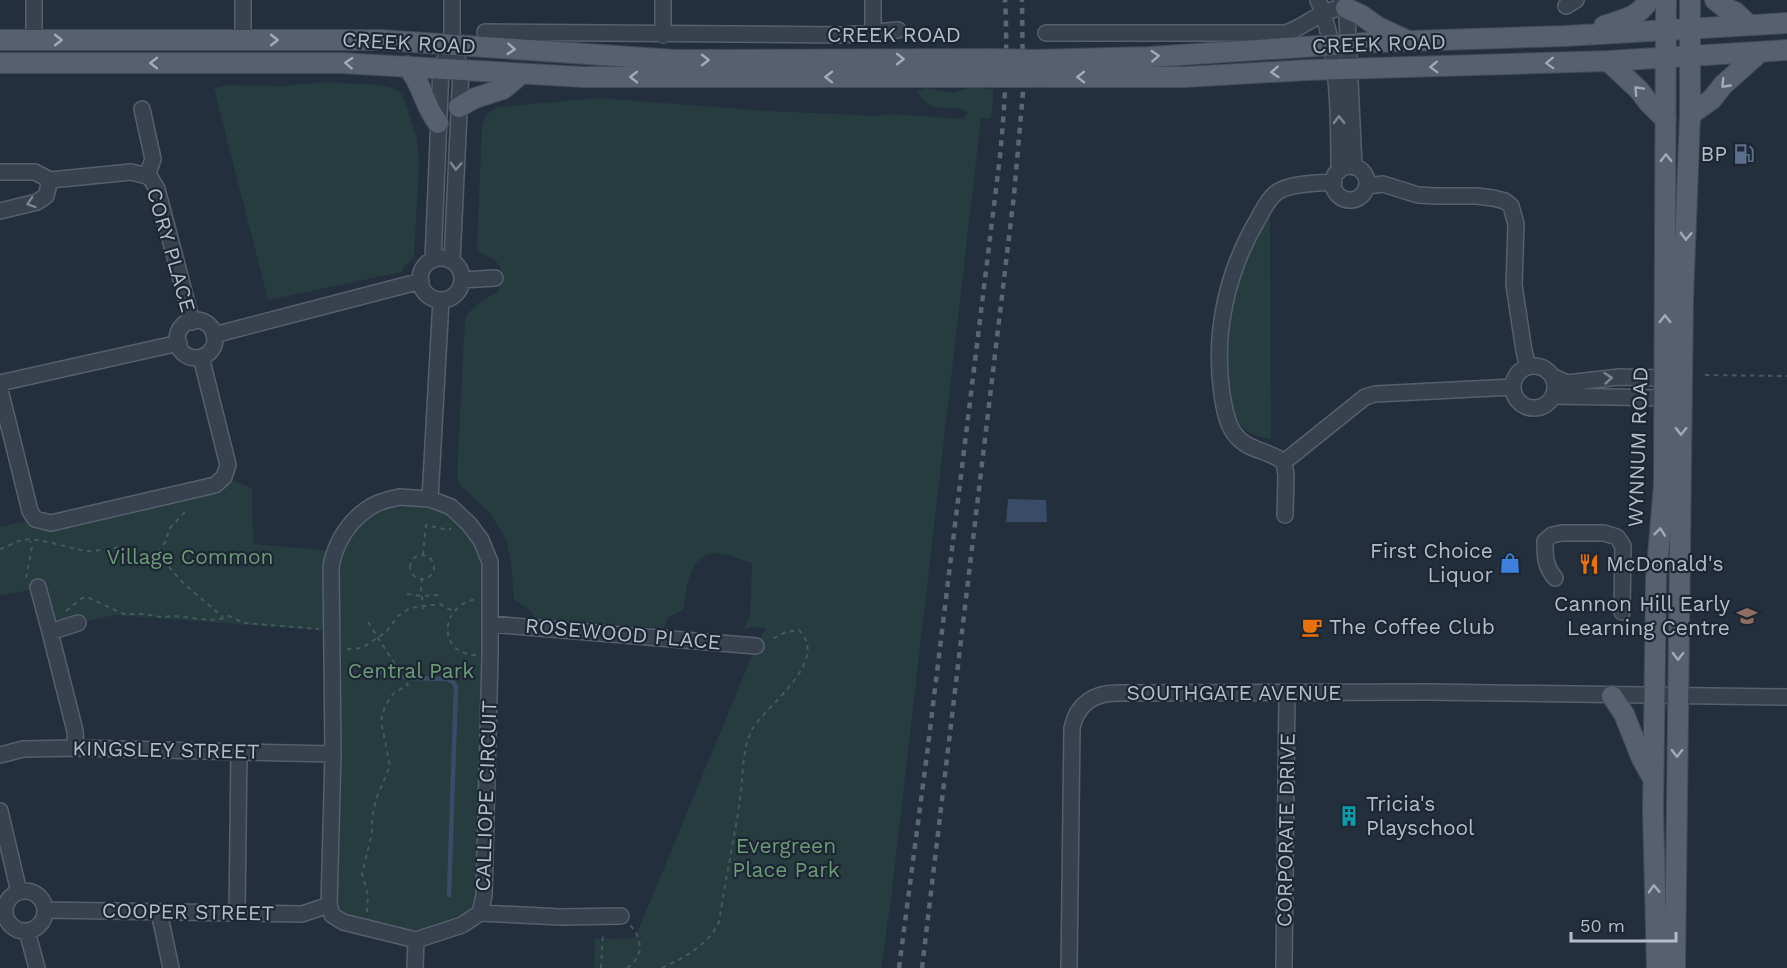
<svg xmlns="http://www.w3.org/2000/svg" width="1787" height="968" font-family="'Work Sans',sans-serif">
	<style>
		.green { fill: #263c3f }
		.water { fill: #394c67 }
		.lines { fill: none; stroke-linecap: round; stroke-linejoin: round }
		.stream { stroke: #394c67; stroke-width: 4.5 }
		.minor-casing { stroke: #565f6c; stroke-width: 18 }
		.major-casing { stroke: #414a57; stroke-width: 22 }
		.path { stroke: #44595c; stroke-width: 2; stroke-dasharray: 4.5 4.5; stroke-linecap: butt }
		.minor { stroke: #38414e; stroke-width: 15 }
		.major { stroke: #56606e; stroke-width: 20 }
		.rail { stroke: #5a6575; stroke-width: 4.5; stroke-dasharray: 6 6; stroke-linecap: butt }
		.major-bridge-casing { stroke: #414a57; stroke-width: 22; stroke-linecap: butt }
		.major-bridge { stroke: #56606e; stroke-width: 20 }
		.oneway { stroke: #a1aab7 }
		.oneway2 { stroke: #7c8592 }
		.labels { text-anchor: middle; stroke-width: 4.5; stroke-linejoin: round; paint-order: stroke }
		.street-label { font-size: 21px; fill: #b4bcc9; stroke: #1d2633 }
		.poi-label { font-size: 21px; fill: #b4bcc9; stroke: #1d2633; text-anchor: end }
		.park-label { font-size: 21px; fill: #6b9a76; stroke: #1d2633 }
	</style>
	<rect width="100%" height="100%" fill="#242f3e"/>
	<!-- green -->
	<path class="green" d="M324,82L379,85L396,89L403,96L417,139L419,165L414,257L402,269V272L268,300L214,88L228,85L282,86Z
		M974,87L994,90L991,118H981L891,899L881,968H594L595,939L635,938L756,646L766,628L754,627L744,629L750,616L752,563C741,560 727,553 715,553C689,553 686,591 683,610L668,617L664,628L534,620L532,612L514,599L511,562L506,539L489,512L460,485L457,474L465,319C473,304 485,299 499,291C500,284 502,273 500,267C496,257 482,257 477,248L482,126C485,115 489,112 499,107L598,98L768,111L879,116L890,114L963,119L968,112C947,102 934,117 917,92L926,88L951,93Z
		M1270,210L1271,439C1261,437 1249,435 1242,427C1234,419 1231,404 1228,394C1214,329 1239,266 1270,210Z
		M224,477L252,488L253,544L334,551L342,535L399,497L451,507L490,562L480,913L416,940L332,915V631L115,615L78,623L50,632L38,588L0,596V527Z"/>
	<!-- water -->
	<path class="water" d="M1008,499L1046,500L1047,522H1006Z"/>
	<g class="lines">
		<!-- stream -->
		<path class="stream" d="M370,670L398,678
			M409,678L447,679L453,682L456,687L449,895"/>
		<!-- minor casing -->
		<g class="minor-casing">
			<path id="minor" d="M1318,0C1339,50 1339,117 1339,171
				M1341,0L1347,16L1354,167
				M1566,6L1576,0
				M485,32L844,35L898,30
				M873,33V0
				M1046,33H1285C1307,27 1322,7 1346,8
				M663,35V0
				M34,39V0
				M243,40V0
				M142,109L153,159L147,176L151,179L157,189L192,322
				M1333 183a17 17 0 1 1 34 0a17 17 0 1 1-34 0Z
				M0,172H35L50,180L131,172L147,176
				M1367,186L1383,184L1418,195L1436,196H1477L1493,198L1505,201L1511,206L1516,224L1514,285L1524,351L1528,367
				M0,211L37,202L46,196L50,180
				M420 279a21 21 0 1 1 42 0a21 21 0 1 1-42 0Z
				M433,260L441,68L452,44
				M452,261L461,70L452,44V0
				M462,280L495,278
				M177 339a19 19 0 1 1 38 0a19 19 0 1 1-38 0Z
				M214,335L421,281
				M1513 387a21 21 0 1 1 42 0a21 21 0 1 1-42 0Z
				M1552,376L1567,383L1619,377L1665,378
				M0,383L179,343
				M0,390L30,511L35,519L51,523L215,485L224,477L228,465L201,357
				M1554,396L1665,398
				M1284,462L1365,397L1375,394L1513,387
				M399,497L430,499L451,507L469,524L481,540L490,562V656L484,896L480,913L462,925L416,940L343,922L332,915L329,905L333,754L331,566C336,541 350,519 372,506C380,501 391,499 399,497Z
				M430,499L441,300
				M1285,515L1286,475L1284,462C1269,450 1246,451 1234,433C1226,422 1224,406 1222,394C1213,333 1227,271 1258,219C1263,210 1268,199 1276,193C1287,183 1319,183 1334,182
				M1555,578C1545,566 1545,557 1545,541L1552,535L1562,533H1604L1617,537L1623,546L1622,612
				M38,587L50,632L78,623
				M490,624L756,646
				M50,632L75,731L76,748
				M0,755L23,749L76,748L333,754
				M0,811L19,892
				M5 911a20 20 0 1 1 40 0a20 20 0 1 1-40 0Z
				M45,910L302,914L329,905
				M159,912L171,968
				M237,913L239,751
				M480,913L561,917L621,916
				M27,931L37,968
				M415,968L416,940
				M1069,968L1072,728C1077,704 1094,693 1117,693L1427,692L1787,697
				M1284,968L1287,693"/>
		</g>
		<!-- major casing -->
		<g class="major-casing">
			<path id="major" d="M1715,0L1725,8L1735,12L1748,24
				M1346,8L1361,15L1378,27L1404,39
				M1604,26C1623,19 1638,18 1649,0
				M0,40H382L675,60L993,59
				M1033,60L1149,57L1379,42L1565,36L1787,23
				M1608,61L1639,90L1648,102L1666,120
				M0,63H341L583,77H993
				M407,66C423,84 423,104 438,123
				M1033,77H1185L1308,70L1608,61L1787,50
				M459,107L475,98L503,89L521,74
				M1690,115L1712,99L1723,85L1760,52
				M1612,696L1624,714L1642,759L1652,777
				M1657,968L1653,810L1656,579L1664,485L1666,0
				M1675,968L1683,299L1690,115V0"/>
		</g>
		<!-- path -->
		<path class="path" d="M1705,375L1787,376
			M0,549C7,547 15,542 22,540C41,537 69,549 87,551C100,552 112,546 125,548C137,549 145,556 157,553L166,541L169,529L184,513L185,508
			M157,553L183,583L223,617
			M423,555L426,525L449,530L451,528
			M410 567a12 12 0 1 1 24 0a12 12 0 1 1-24 0Z
			M26,578L32,547L30,541
			M422,578L421,590L424,614
			M407,594L422,596L439,595
			M66,611L82,598H89L124,614H145L160,617L175,616L200,619L218,620L229,616L244,623L319,629
			M368,622L408,685L394,693L385,706L381,721L390,766L376,799L372,818V833L362,874L368,895L367,913H369
			M347,649L362,648L386,632L398,616L410,608L440,604L453,611
			M476,655C437,654 439,605 477,599
			M601,968L603,933
			M627,968C644,957 643,939 630,925
			M662,968C684,958 708,945 719,922C725,881 734,841 740,800C743,779 742,745 753,728C768,704 830,661 799,630L786,632L770,640"/>
		<!-- minor -->
		<use href="#minor" class="minor"/>
		<!-- major -->
		<use href="#major" class="major"/>
		<!-- rail -->
		<path class="rail" d="M899,968L927,754L1000,156C1005,104 1008,52 1005,0
			M922,968L1014,195L1023,92L1022,0"/>
		<!-- major-bridge casing -->
		<g class="major-bridge-casing">
			<path id="major-bridge" d="M993,59L1033,60
				M993,77H1033"/>
		</g>
		<!-- major-bridge -->
		<use href="#major-bridge" class="major-bridge"/>
	</g>
	<!-- one-way arrows -->
	<defs><path id="oneway-chevron" d="M-2-3.5L2.5 0L-2 3.5" fill="none" stroke-width="1.6" stroke-linecap="round" stroke-linejoin="round" transform="scale(1.5)"/></defs>
	<g class="oneway">
		<use href="#oneway-chevron" transform="translate(58 40)"/>
		<use href="#oneway-chevron" transform="translate(274 40)"/>
		<use href="#oneway-chevron" transform="translate(511 49) rotate(4)"/>
		<use href="#oneway-chevron" transform="translate(1155 56) rotate(-3)"/>
		<use href="#oneway-chevron" transform="translate(900 59)"/>
		<use href="#oneway-chevron" transform="translate(705 60)"/>
		<use href="#oneway-chevron" transform="translate(154 63) rotate(180)"/>
		<use href="#oneway-chevron" transform="translate(349 63) rotate(-177)"/>
		<use href="#oneway-chevron" transform="translate(1550 63) rotate(178)"/>
		<use href="#oneway-chevron" transform="translate(1434 67) rotate(178)"/>
		<use href="#oneway-chevron" transform="translate(1275 72) rotate(176)"/>
		<use href="#oneway-chevron" transform="translate(634 77) rotate(180)"/>
		<use href="#oneway-chevron" transform="translate(829 77) rotate(180)"/>
		<use href="#oneway-chevron" transform="translate(1081 77) rotate(-180)"/>
		<use href="#oneway-chevron" transform="translate(1725 84) rotate(134)"/>
		<use href="#oneway-chevron" transform="translate(1638 90) rotate(-133)"/>
		<use href="#oneway-chevron" transform="translate(1666 158) rotate(-90)"/>
		<use href="#oneway-chevron" transform="translate(1686 236) rotate(92)"/>
		<use href="#oneway-chevron" transform="translate(1665 319) rotate(-90)"/>
		<use href="#oneway-chevron" transform="translate(1681 431) rotate(91)"/>
		<use href="#oneway-chevron" transform="translate(1660 532) rotate(-84)"/>
		<use href="#oneway-chevron" transform="translate(1678 656) rotate(91)"/>
		<use href="#oneway-chevron" transform="translate(1677 753) rotate(91)"/>
		<use href="#oneway-chevron" transform="translate(1654 889) rotate(-92)"/>
	</g>
	<g class="oneway2">
		<use href="#oneway-chevron" transform="translate(1339 120) rotate(-91)"/>
		<use href="#oneway-chevron" transform="translate(456 166) rotate(93)"/>
		<use href="#oneway-chevron" transform="translate(31 203) rotate(162)"/>
		<use href="#oneway-chevron" transform="translate(1608 378) rotate(-6)"/>
	</g>
	<!-- icons -->
	<defs>
		<g id="fuel-bare" transform="scale(1.62)"><path d="M-5.5-6h7V0h2V4h1.3V-2.5L3-4.5l.8-.8L6-3V5H2.5V1h-1V6h-7ZM-4.2-4.7v3.2H.2V-4.7Z" fill="#5c6f8a" stroke="#1d2633" stroke-width="2.5" paint-order="stroke"/></g>
		<g id="shop-bare" transform="scale(1.62)"><path d="M-5-2.5h2.3a2.7 3.5 0 0 1 5.4 0H5L5.5 6h-11ZM-1.5-2.5h3a1.5 2.3 0 0 0-3 0Z" fill="#3f7fe0" stroke="#1d2633" stroke-width="2.5" paint-order="stroke"/></g>
		<g id="restaurant-bare" transform="scale(1.62)"><path d="M-5-6h1v4h1v-4h1v4h1v-4h1v5L-1.5 .5V6h-2V.5L-5-1ZM5-6V6H3V1.5H1.5Q1.5-4 5-6Z" fill="#e8710a" stroke="#1d2633" stroke-width="2.5" paint-order="stroke"/></g>
		<g id="school-bare" transform="scale(1.62)"><path d="M0-5L7-2L0 1L-7-2ZM-4 1L0 2.5L4 1V4Q0 6-4 4Z" fill="#8d6e63" stroke="#1d2633" stroke-width="2.5" paint-order="stroke"/></g>
		<g id="cafe-bare" transform="scale(1.62)"><path d="M-5.5-4.5H6V0H3Q3 3.5 0 3.5H-2.5Q-5.5 3.5-5.5 0ZM3-3.2v2h1.7v-2ZM-6 4.5H4V6H-6Z" fill="#e8710a" stroke="#1d2633" stroke-width="2.5" paint-order="stroke"/></g>
		<g id="building-bare" transform="scale(1.62)"><path d="M-4-6H4V6H1V3H-1V6H-4ZM-2.5-4.3h1.7v1.8h-1.7ZM.8-4.3h1.7v1.8H.8ZM-2.5-1h1.7V.8h-1.7ZM.8-1h1.7V.8H.8Z" fill="#0f9aa8" stroke="#1d2633" stroke-width="2.5" paint-order="stroke"/></g>
	</defs>
	<g fill-rule="evenodd">
		<use href="#fuel-bare" x="1744" y="154"/>
		<use href="#shop-bare" x="1510" y="563"/>
		<use href="#restaurant-bare" x="1589" y="564"/>
		<use href="#school-bare" x="1747" y="616"/>
		<use href="#cafe-bare" x="1312" y="627"/>
		<use href="#building-bare" x="1349" y="816"/>
	</g>
	<g class="labels">
		<!-- street labels -->
		<g class="street-label">
			<text x="894" y="42">CREEK ROAD</text>
			<text transform="translate(409 43) rotate(3)" y="7">CREEK ROAD</text>
			<text transform="translate(1379 44) rotate(-2)" y="7">CREEK ROAD</text>
			<text transform="translate(171 250) rotate(74)" y="7">CORY PLACE</text>
			<text transform="translate(1638 447) rotate(-88)" y="7">WYNNUM ROAD</text>
			<text transform="translate(623 634) rotate(5)" y="7">ROSEWOOD PLACE</text>
			<text x="1234" y="700">SOUTHGATE AVENUE</text>
			<text transform="translate(166 750) rotate(1)" y="7">KINGSLEY STREET</text>
			<text transform="translate(486 796) rotate(-88)" y="7">CALLIOPE CIRCUIT</text>
			<text transform="translate(1286 830) rotate(-89)" y="7">CORPORATE DRIVE</text>
			<text transform="translate(188 912) rotate(1)" y="7">COOPER STREET</text>
		</g>
		<!-- poi labels -->
		<g class="poi-label">
			<text x="1727" y="161">BP</text>
			<text x="1493" y="558">First Choice<tspan x="1493" dy="24">Liquor</tspan></text>
			<text x="1606" y="571" text-anchor="start">McDonald's</text>
			<text x="1730" y="611">Cannon Hill Early<tspan x="1730" dy="24">Learning Centre</tspan></text>
			<text x="1329" y="634" text-anchor="start">The Coffee Club</text>
			<text x="1366" y="811" text-anchor="start">Tricia's<tspan x="1366" dy="24">Playschool</tspan></text>
		</g>
		<!-- park labels -->
		<g class="park-label">
			<text x="190" y="564">Village Common</text>
			<text x="411" y="678">Central Park</text>
			<text x="786" y="853">Evergreen<tspan x="786" dy="24">Place Park</tspan></text>
		</g>
	</g>
	<!-- scale -->
	<path d="M1571 932v9h105v-9" fill="none" stroke="#b4bcc9" stroke-width="3"/>
	<text x="1580" y="932" font-size="18" fill="#b4bcc9" stroke="#1d2633" stroke-width="4.5" paint-order="stroke">50 m</text>
</svg>
